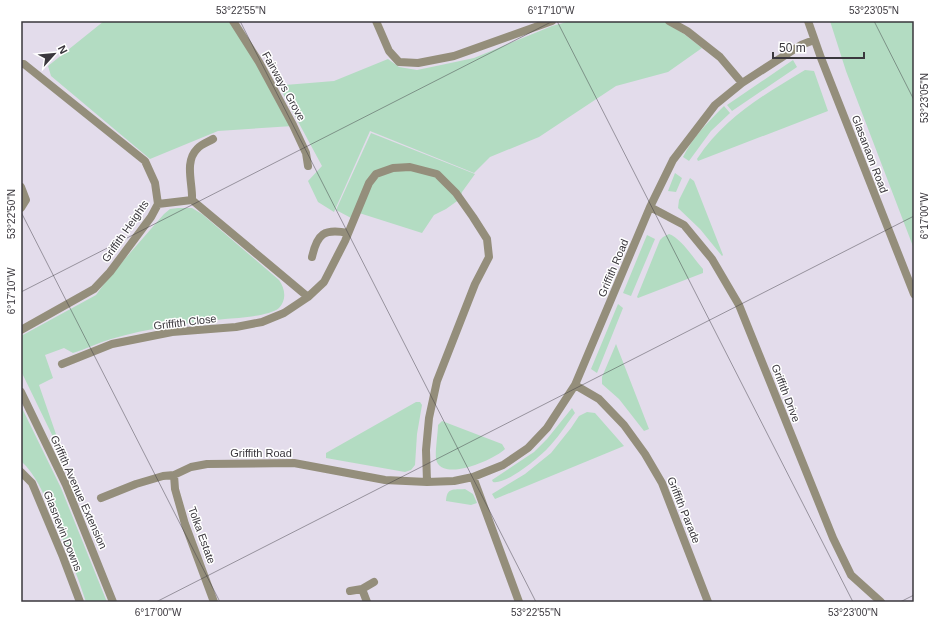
<svg xmlns="http://www.w3.org/2000/svg" width="935" height="623" font-family="Arial,sans-serif">
	<style>
		.green { fill: #b3dcc2 }
		.lines { fill: none; stroke-linecap: round; stroke-linejoin: round }
		.minor { stroke: #948e7b; stroke-width: 8 }
		.ticks { fill: none; stroke: #3a373d; stroke-width: 1; stroke-opacity: 0.45 }
		.labels { text-anchor: middle; stroke-width: 3; stroke-linejoin: round; paint-order: stroke }
		.street-label { font-size: 11px; fill: #3a373d; stroke: #fff }
		.neatline { fill: none; stroke: #3a373d; stroke-width: 1.5 }
		.ticks-label { font-size: 10px; text-anchor: middle; fill: #3a373d }
	</style>
	<rect width="100%" height="100%" fill="#e3dceb"/>
	<!-- green -->
	<path class="green" d="M104,21H233L293,126L218,131L150,159L51,76L48,66Z
		M570,21H663L684,34L702,48L668,72L616,86L539,137L490,157L474,173L370,131L334,212L318,202L308,181L322,166L280,88L285,85L334,81L388,59L399,67L417,70L441,65L474,58L552,26Z
		M830,21H914V249L846,71Z
		M793,60L797,67L732,111L727,105Z
		M805,70L814,71L828,111L698,161L697,159C725,117 762,96 805,70Z
		M724,106L730,113L711,131L689,161L683,157C693,137 708,122 724,106Z
		M371,133L475,174L462,192L460,199L446,209L434,215L422,233L356,212L353,219L336,210Z
		M675,173L682,178L676,192L668,191Z
		M690,178L694,181L723,255L722,256L700,229L678,208L679,200Z
		M178,208H192L202,214L279,280C285,288 287,300 279,308C270,316 238,318 225,319C187,323 148,328 111,339C98,343 86,349 73,353L64,348L45,355L53,378L39,385L58,440L55,441L21,371V336L96,295L109,277L164,214L170,209Z
		M669,234C681,238 694,259 703,269V273L638,298L637,297L660,240L663,237Z
		M647,235L655,239L631,296L623,293Z
		M618,304L623,308L597,373L591,369Z
		M616,344L649,429L644,431L619,399L602,384V377Z
		M416,402H420L422,405L417,434L415,465L411,470L405,472L326,458V453Z
		M21,406L61,488L107,602H86C77,575 67,548 55,522C46,500 39,478 21,461Z
		M572,408L575,413C566,425 557,439 547,449C537,459 506,485 493,482L492,480L534,452L547,439Z
		M587,412L595,413L624,446L495,499L492,494L525,474L551,453L571,428L579,416Z
		M442,421L502,444L505,449C494,460 441,483 436,459C435,451 438,433 438,425Z
		M465,489L473,494L477,503L471,505L446,501C447,487 453,490 465,489Z"/>
	<g class="lines">
		<!-- minor -->
		<path class="minor" d="M233,21L259,62L293,125L306,153L308,166
			M376,21L389,51L399,62L418,63L454,56L552,21
			M669,21L687,31L720,57L742,83
			M808,21L821,58L914,294
			M21,64H24L145,161L155,183L158,204L151,217L110,272L94,289L21,330
			M21,187L26,200L21,208
			M192,200L308,297
			M192,200C193,184 184,162 197,149C201,144 208,142 213,139
			M158,204L192,200
			M650,207L684,225L712,259L739,305L833,538L851,575L881,602
			M312,257C317,234 324,228 348,233
			M62,364L112,344L172,332L236,327L262,322L284,313L308,297L324,282L345,241L369,183L376,174L393,168L410,167L437,174L456,193L473,217L487,239L489,257L475,284L437,381L429,418L426,450L427,482
			M575,385L599,399L624,425L645,454L662,483L708,602
			M21,392L66,485L113,602
			M21,472L32,483L63,557L80,602
			M174,475L175,489L185,524L214,602
			M473,477L519,602
			M101,498L136,484L163,476L174,475L191,467L207,464L294,463L385,480L427,482L454,481L473,477L503,465L528,448L547,428L575,385L650,207L673,160L715,105L742,83L801,45L814,40
			M362,589L367,602
			M350,591L362,589L374,582"/>
	</g>
	<!-- ticks -->
	<path class="ticks" d="M240,21L536,602M557,21L853,602M874,21L914,100M21,212L220,602M21,292L553,21M156,602L914,216M900,602L914,595"/>
	<g class="labels">
		<!-- street labels -->
		<g class="street-label">
			<text transform="translate(284 86) rotate(61)" y="4">Fairways Grove</text>
			<text transform="translate(870 154) rotate(69)" y="4">Glasanaon Road</text>
			<text transform="translate(125 231) rotate(-55)" y="4">Griffith Heights</text>
			<text transform="translate(613 268) rotate(-67)" y="4">Griffith Road</text>
			<text transform="translate(185 322) rotate(-7)" y="4">Griffith Close</text>
			<text transform="translate(786 393) rotate(69)" y="4">Griffith Drive</text>
			<text x="261" y="457">Griffith Road</text>
			<text transform="translate(79 492) rotate(66)" y="4">Griffith Avenue Extension</text>
			<text transform="translate(684 510) rotate(68)" y="4">Griffith Parade</text>
			<text transform="translate(63 531) rotate(68)" y="4">Glasnevin Downs</text>
			<text transform="translate(202 535) rotate(70)" y="4">Tolka Estate</text>
		</g>
	</g>
	<!-- border -->
	<rect width="935" height="623" fill="none" stroke="#ffffff" stroke-width="44"/>
	<!-- north arrow -->
	<g transform="translate(54 54) rotate(63)" stroke="#ffffff" stroke-width="3" paint-order="stroke">
	<path d="M0-3L7 15L0 10L-7 15Z" fill="#3a373d"/>
	<text y="-6" font-size="11" font-weight="bold" text-anchor="middle" fill="#3a373d">N</text>
	</g>
	<!-- scale -->
	<path d="M773 52v6h91v-6" fill="none" stroke="#3a373d" stroke-width="2"/>
	<text x="779" y="52" font-size="12" fill="#3a373d" stroke="#ffffff" stroke-width="3" paint-order="stroke">50 m</text>
	<rect x="22" y="22" width="891" height="579" class="neatline"/>
	<g class="ticks-label">
		<text x="241" y="14">53°22'55"N</text>
		<text x="551" y="14">6°17'10"W</text>
		<text x="874" y="14">53°23'05"N</text>
		<text transform="translate(924 98) rotate(-90)" y="4">53°23'05"N</text>
		<text transform="translate(11 214) rotate(-90)" y="4">53°22'50"N</text>
		<text transform="translate(924 216) rotate(-90)" y="4">6°17'00"W</text>
		<text transform="translate(11 291) rotate(-90)" y="4">6°17'10"W</text>
		<text x="158" y="616">6°17'00"W</text>
		<text x="536" y="616">53°22'55"N</text>
		<text x="853" y="616">53°23'00"N</text>
	</g>
</svg>
